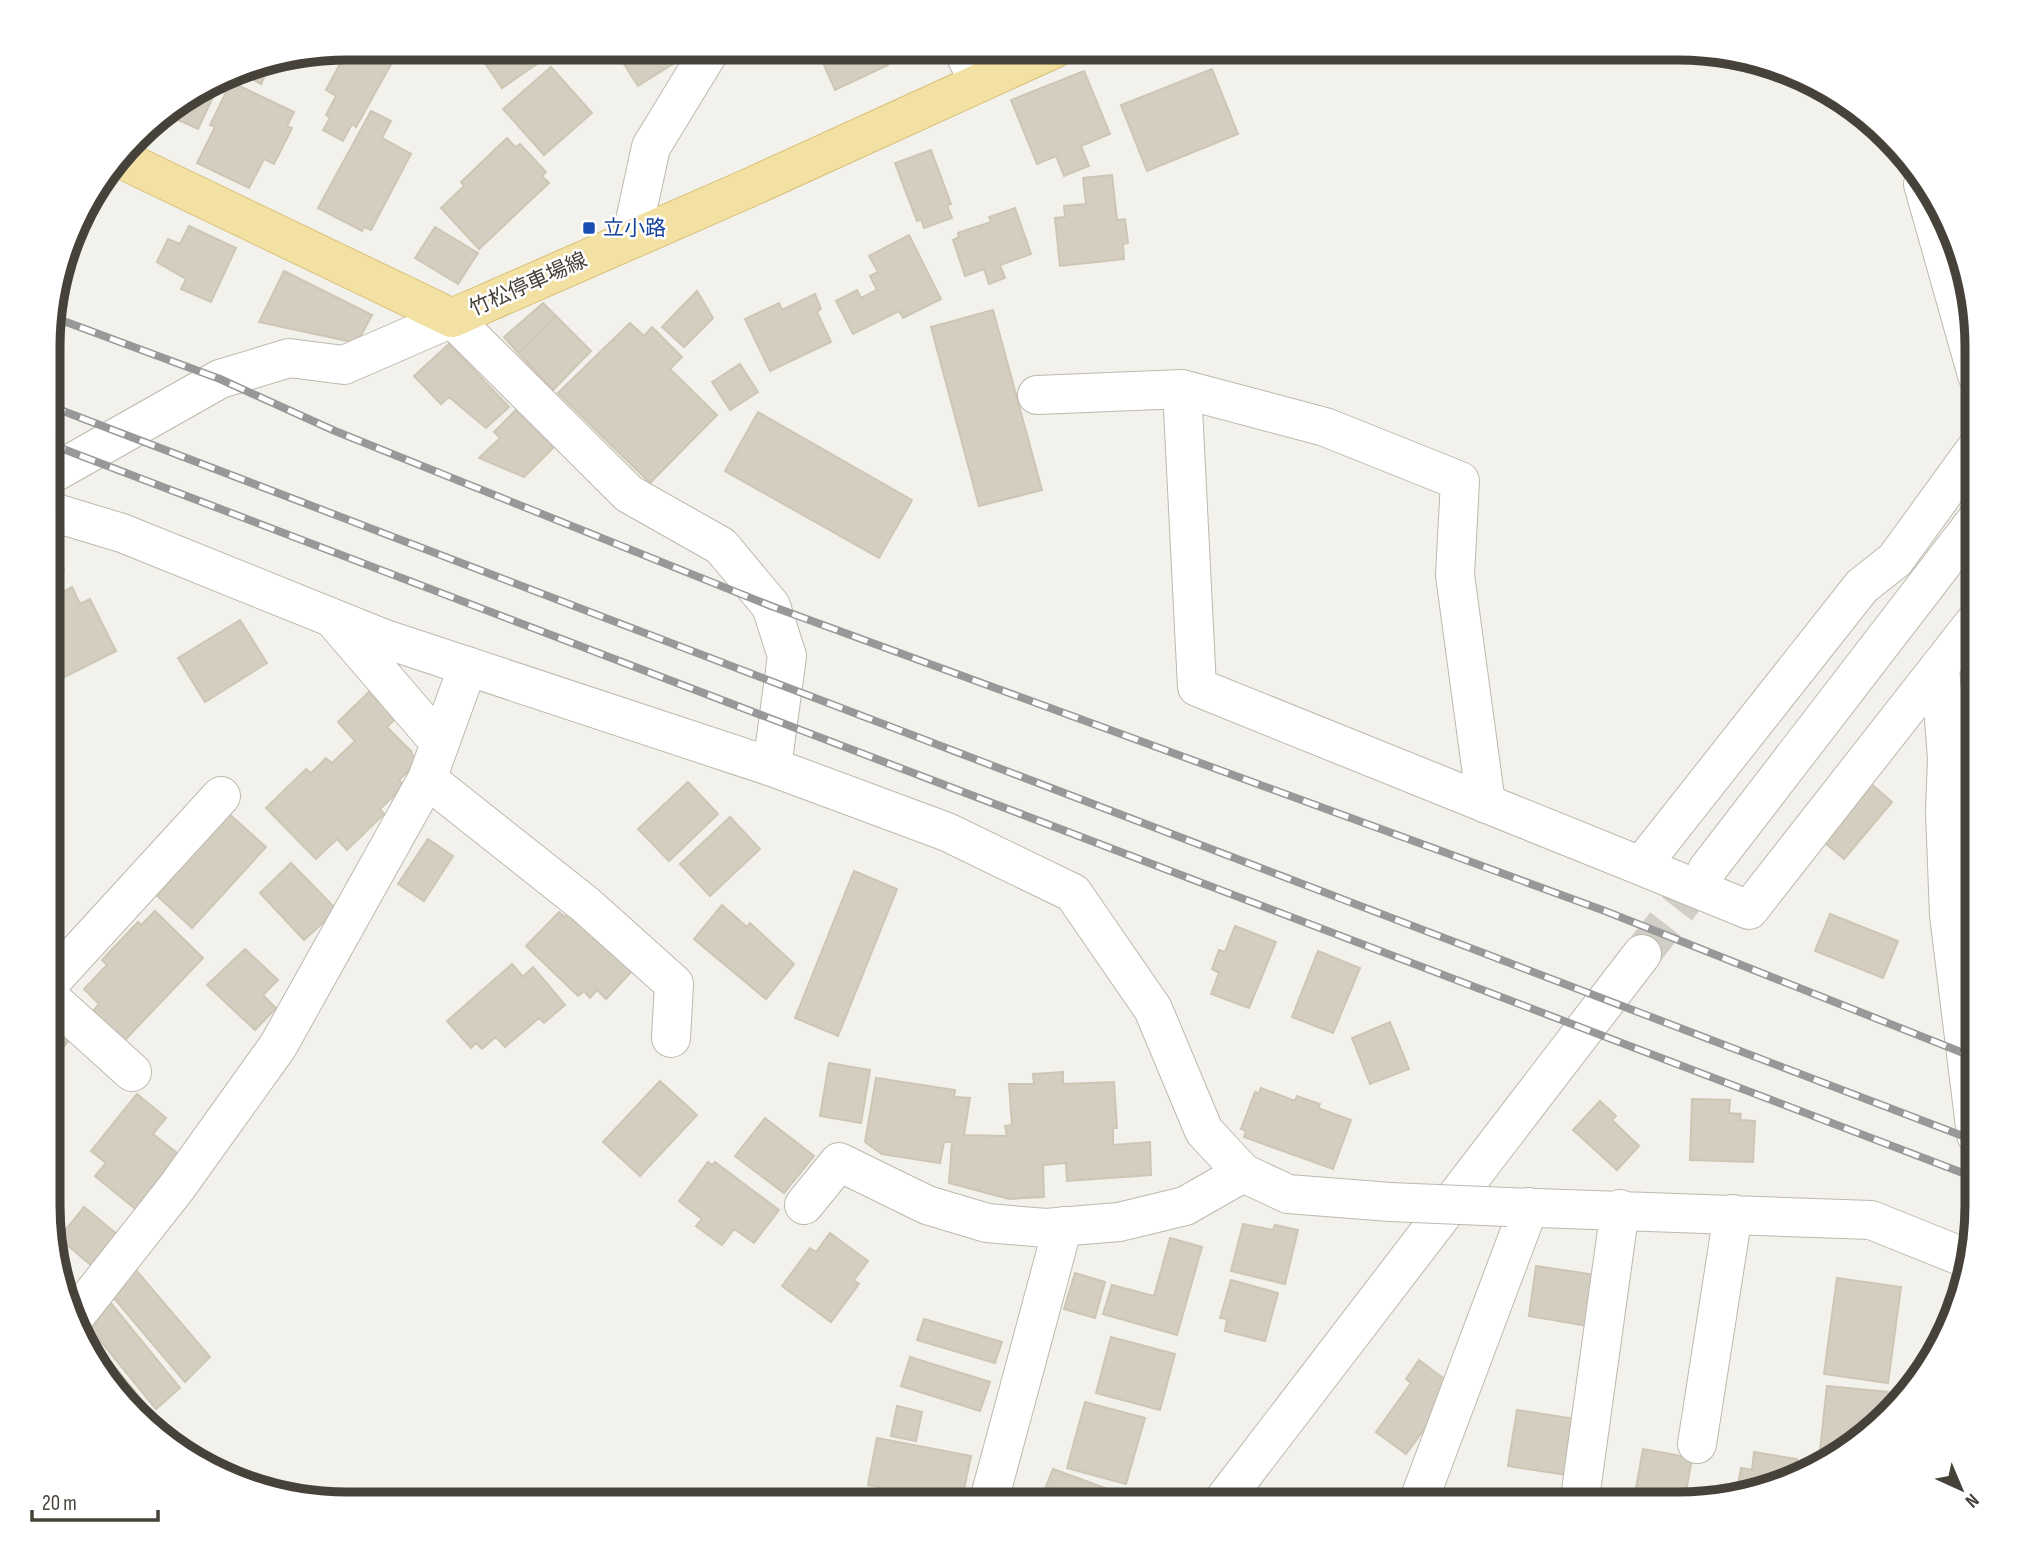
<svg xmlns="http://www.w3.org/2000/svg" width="2024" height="1552" font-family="'Sofia Sans Condensed','Noto Sans JP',sans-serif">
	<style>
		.building { fill: #d4cec1; stroke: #cec6b5; stroke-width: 2 }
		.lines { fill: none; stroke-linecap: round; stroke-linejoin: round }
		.minor-tunnel { stroke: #d1cec7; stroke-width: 38; stroke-dasharray: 38 19; stroke-linecap: butt }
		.minor-casing { stroke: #beb9ae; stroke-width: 40 }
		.major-casing { stroke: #d7bf75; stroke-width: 40 }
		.minor { stroke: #fff; stroke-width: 38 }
		.major { stroke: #f3e1a4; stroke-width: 38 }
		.rail-casing { stroke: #989898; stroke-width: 8 }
		.rail { stroke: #fff; stroke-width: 5; stroke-dasharray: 16; stroke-linecap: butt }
		.minor-bridge-casing { stroke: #beb9ae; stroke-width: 40; stroke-linecap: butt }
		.minor-bridge { stroke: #fff; stroke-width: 38 }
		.transit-dot { fill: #1a4fb4; stroke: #fff; stroke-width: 2.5 }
		.labels { text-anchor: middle; stroke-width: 5; stroke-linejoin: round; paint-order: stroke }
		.transit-label { font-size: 21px; fill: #164399; stroke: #fff; text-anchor: start }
		.street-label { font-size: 21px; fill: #474239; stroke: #fff }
		.rim { fill: none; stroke: #474239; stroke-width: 9 }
	</style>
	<rect width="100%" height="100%" fill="#f3f1eb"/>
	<!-- building -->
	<path class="building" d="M349,47H373L394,59L356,127L352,124L343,141L323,130L330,118L326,115L336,96L326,90Z
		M474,47H558L559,49L502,88Z
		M613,47H689L692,52L638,86Z
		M816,47H880L888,65L835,90Z
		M267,60L271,62L261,84L237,71L250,63Z
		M551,67L592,113L544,155L503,109Z
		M1212,69L1238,134L1147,171L1121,105Z
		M1084,71L1110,134L1081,146L1089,166L1064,176L1056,156L1037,164L1011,100Z
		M221,80L198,129L163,113Z
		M231,82L294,112L287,126L292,128L274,164L264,159L249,188L197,163L215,127L210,125Z
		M371,111L391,121L382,138L411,154L371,230L364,227L362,231L318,208Z
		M507,138L515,147L520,144L546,172L542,176L549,183L479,249L441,208L464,186L461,182Z
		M931,150L951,204L947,205L952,218L924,228L921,219L917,221L895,163Z
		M1112,175L1117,220L1125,219L1128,243L1123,244L1124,259L1060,266L1055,218L1065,217L1064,206L1086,204L1083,178Z
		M1015,208L1031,254L1000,265L1005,278L989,284L984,269L965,276L953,240L959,237L958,233L991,222L989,217Z
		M189,226L236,248L211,302L181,289L186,279L157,262L168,239L180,244Z
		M435,227L478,253L458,284L415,258Z
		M909,235L941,299L903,318L899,311L853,334L836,301L857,290L861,298L877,290L870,276L878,272L869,256Z
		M284,271L372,315L357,343L259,322Z
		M697,291L713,318L684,347L662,327Z
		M815,294L821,309L817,312L831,342L770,371L745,319L779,303L782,310Z
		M543,303L556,316L518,353L504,337Z
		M993,310L1042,490L979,506L931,327Z
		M556,316L591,351L553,390L518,353Z
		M630,323L644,336L652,327L682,357L670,369L717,415L650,483L558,393Z
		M449,344L509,407L486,428L449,397L441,404L414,376Z
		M740,364L758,392L730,410L712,382Z
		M517,409L554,447L524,477L479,458L500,438L494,432Z
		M758,412L912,500L879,558L725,471Z
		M49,545L64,570L49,578Z
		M72,587L80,604L90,599L116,651L57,681L49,665V599Z
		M240,620L267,663L205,702L178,658Z
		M1971,679H1976V743H1968Z
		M372,689L398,716L387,727L411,751L416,764L399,780L404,786L380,809L384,814L347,850L337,839L316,859L266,808L306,769L311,773L326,758L332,763L355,741L338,722Z
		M49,690L61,701L49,713Z
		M1868,781L1892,802L1844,859L1819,838Z
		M688,782L718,814L669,861L638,829Z
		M227,812L266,847L192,928L153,892Z
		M730,817L760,849L710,896L680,864Z
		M428,839L453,856L424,901L398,884Z
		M291,863L337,910L304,940L260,893Z
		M854,871L897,889L838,1036L795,1018Z
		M722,905L747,927L750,923L794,964L766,999L694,939Z
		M155,911L203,958L124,1041L93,1011L99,1004L84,989L107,965L102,960L138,922L141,925Z
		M559,912L565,917L570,912L632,971L606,999L597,990L590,998L584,991L578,996L526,946Z
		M1830,914L1898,941L1883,978L1815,951Z
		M1235,926L1276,942L1249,1008L1211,994L1219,973L1212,969L1219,950L1225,952Z
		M245,949L278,980L263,995L276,1008L255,1030L207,985Z
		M1318,951L1360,968L1333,1033L1292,1017Z
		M512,964L523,977L533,967L565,1005L544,1023L539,1018L505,1047L496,1037L482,1049L476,1043L471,1048L447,1021Z
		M48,1018L71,1038L48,1065Z
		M1390,1022L1409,1069L1370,1084L1352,1038Z
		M829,1063L870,1070L861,1123L820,1116Z
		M1063,1072V1084L1114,1082L1117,1128H1113V1145L1150,1142L1151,1175L1067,1181L1066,1163L1043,1165L1044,1197L1009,1199L949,1183L952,1142H944L940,1163L882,1154L865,1142L876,1078L955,1090L954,1097L970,1098L964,1135L1007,1136L1005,1126L1012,1125L1009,1084H1034L1033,1074Z
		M660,1081L697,1115L640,1176L603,1142Z
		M1261,1088L1295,1101L1297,1096L1320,1104L1318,1108L1351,1120L1333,1169L1244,1137L1246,1131L1241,1129L1255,1092L1259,1093Z
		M137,1094L166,1118L153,1134L182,1157L138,1211L95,1176L106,1163L91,1151Z
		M1692,1099L1730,1100L1729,1113L1741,1114L1740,1120L1755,1121L1753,1162L1690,1160Z
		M1600,1101L1616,1116L1612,1120L1639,1146L1617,1170L1573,1130Z
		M765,1118L814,1156L784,1193L735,1156Z
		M708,1162L712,1165L715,1162L779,1210L754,1243L734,1229L722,1245L696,1226L702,1219L679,1201Z
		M84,1207L124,1240L98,1271L59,1238Z
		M1243,1224L1273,1230L1275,1225L1298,1230L1285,1284L1231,1271Z
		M830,1233L868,1261L854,1280L859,1284L831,1322L782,1286L810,1248L816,1252Z
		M1170,1238L1202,1247L1177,1335L1103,1314L1112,1285L1154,1296Z
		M130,1263L210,1357L185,1382L107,1290Z
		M1536,1266L1596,1275L1588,1326L1529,1316Z
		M1075,1273L1105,1282L1095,1318L1064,1309Z
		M1837,1278L1901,1287L1888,1383L1824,1374Z
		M1231,1280L1278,1293L1265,1341L1225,1331L1227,1319L1220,1318Z
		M105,1296L180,1388L156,1409L85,1322Z
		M924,1319L1002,1342L995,1363L917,1340Z
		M82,1327L153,1414L143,1423L78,1338L77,1333Z
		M1111,1337L1175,1354L1160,1410L1096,1393Z
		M910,1357L990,1382L980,1411L901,1386Z
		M1419,1360L1455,1387L1406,1454L1376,1432L1411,1383L1406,1379Z
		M1827,1386L1888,1392L1886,1416L1818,1468Z
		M1085,1402L1145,1418L1126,1484L1067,1468Z
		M897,1406L922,1412L916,1441L891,1436Z
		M1517,1410L1576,1419L1567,1475L1508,1466Z
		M877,1438L971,1456L961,1504H915L877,1497L879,1487L868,1485Z
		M1643,1449L1692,1458L1684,1503L1633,1505Z
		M1754,1452L1797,1459L1794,1478L1737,1491L1741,1468L1752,1470Z
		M1053,1469L1108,1489L1102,1504H1039Z
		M497,1499L518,1504H496Z"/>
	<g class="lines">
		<!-- minor-tunnel -->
		<path class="minor-tunnel" d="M1642,954L1707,870"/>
		<!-- minor casing -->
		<g class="minor-casing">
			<path id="minor" d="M962,48L979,83
				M1923,184L1977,375
				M631,239L651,147L712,47
				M1037,395L1182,389
				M50,475L220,379L289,358L344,365L452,318L629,494L721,546L771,606L787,656L772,767
				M49,511L122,533L385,639L772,767L947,832L1073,893L1153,1009L1204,1131L1243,1173L1288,1194L1390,1202
				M1977,619L1749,910L1641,866L1862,586L1895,560L1977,447
				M335,621L440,743
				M468,666L427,779L586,905L674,984L671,1038
				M1940,666L1947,759L1945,812L1949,915L1976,1135
				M1486,804L1455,575L1460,481L1325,427L1182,389L1197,687L1641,866
				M1707,870L1977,519
				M48,985L221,796
				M48,996L132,1072
				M804,1205L839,1162L927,1205L987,1223L1046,1228L1119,1222L1185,1206L1243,1173
				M1508,1207L1871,1220L1968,1259
				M73,1319L177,1187L278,1046L427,779
				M1697,1444L1733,1214
				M988,1504L1063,1226
				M1220,1505L1642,954
				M1417,1505L1529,1207
				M1579,1505L1620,1209"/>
		</g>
		<!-- major casing -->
		<g class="major-casing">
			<path id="major" d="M119,158L452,318L751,187L1056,48"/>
		</g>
		<!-- minor -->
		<use href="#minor" class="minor"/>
		<!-- major -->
		<use href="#major" class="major"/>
		<!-- rail casing -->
		<g class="rail-casing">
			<path id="rail" d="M50,316L220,379L335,431L771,606L1605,911L1976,1058
				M50,406L1976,1141
				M50,444L1976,1178"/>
		</g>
		<!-- rail -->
		<use href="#rail" class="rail"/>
		<!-- minor-bridge casing -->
		<g class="minor-bridge-casing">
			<path id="minor-bridge" d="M1390,1202L1508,1207"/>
		</g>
		<!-- minor-bridge -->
		<use href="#minor-bridge" class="minor-bridge"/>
	</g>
	<!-- markers -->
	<rect class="transit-dot" x="582" y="221" width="14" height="14" rx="3.5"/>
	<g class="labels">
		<!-- transit labels -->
		<g class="transit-label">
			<text x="603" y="235">立小路</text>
		</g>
		<!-- street labels -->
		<g class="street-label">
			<text transform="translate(528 284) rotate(-24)" y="7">竹松停車場線</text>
		</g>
	</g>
	<!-- crop -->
	<path d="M0 0H2024V1552H0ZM347 60H1678A287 287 0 0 1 1965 347V1205A287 287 0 0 1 1678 1492H347A287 287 0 0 1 60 1205V347A287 287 0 0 1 347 60Z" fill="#fff" fill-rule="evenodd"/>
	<path class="rim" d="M347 60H1678A287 287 0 0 1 1965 347V1205A287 287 0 0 1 1678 1492H347A287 287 0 0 1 60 1205V347A287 287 0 0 1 347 60Z"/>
	<!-- north arrow -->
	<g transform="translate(1961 1489) rotate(136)" stroke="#ffffff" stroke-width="5" paint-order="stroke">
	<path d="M0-5L12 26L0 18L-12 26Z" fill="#474239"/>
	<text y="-10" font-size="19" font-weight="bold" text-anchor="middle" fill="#474239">N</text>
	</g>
	<!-- scale -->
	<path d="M32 1510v10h126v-10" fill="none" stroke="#474239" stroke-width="3.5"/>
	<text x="42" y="1510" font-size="21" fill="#474239" stroke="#ffffff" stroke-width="5" paint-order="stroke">20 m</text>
</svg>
